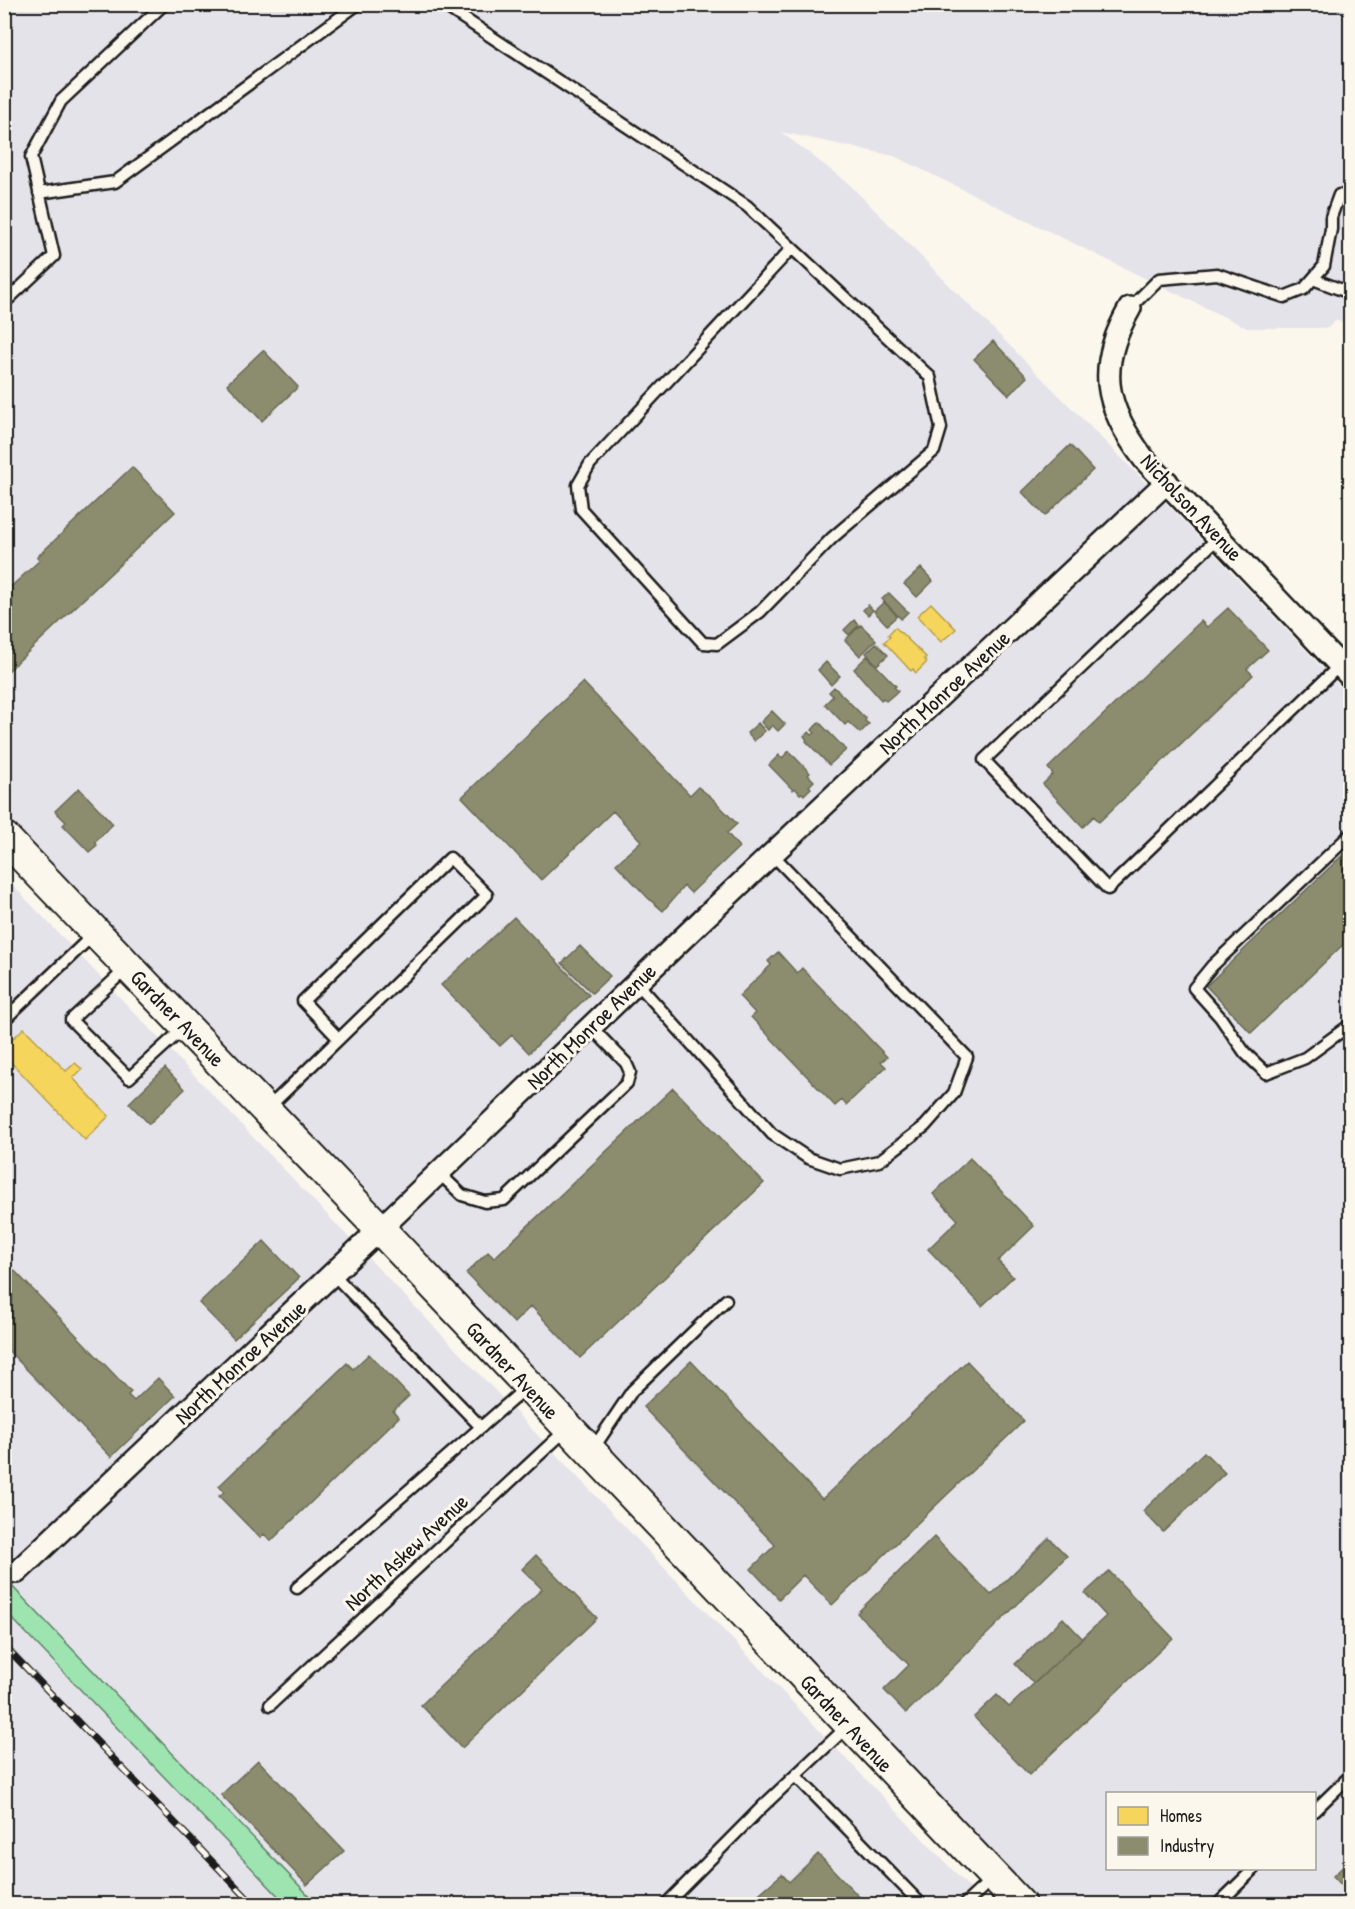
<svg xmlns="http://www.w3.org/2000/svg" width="1355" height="1909" font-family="'Patrick Hand',sans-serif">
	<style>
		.built { fill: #e5e3ea; fill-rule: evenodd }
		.green { fill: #9de4b1; stroke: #5c8066; stroke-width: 1.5 }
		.homes { fill: #f6d55c; stroke: #b59e49; stroke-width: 1.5 }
		.industry { fill: #8c8c6e; stroke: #6a6a55; stroke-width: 1.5 }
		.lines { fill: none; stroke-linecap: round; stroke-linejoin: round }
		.lane-casing { stroke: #1c1c1c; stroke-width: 15 }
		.street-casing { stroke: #1c1c1c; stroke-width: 26 }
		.secondary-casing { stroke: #1c1c1c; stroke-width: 34 }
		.lane { stroke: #fbf7ec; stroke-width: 10 }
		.street { stroke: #fbf7ec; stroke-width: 21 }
		.secondary { stroke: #fbf7ec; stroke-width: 30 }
		.rail-casing { stroke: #1c1c1c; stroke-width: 7 }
		.rail { stroke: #fbf7ec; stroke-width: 4.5; stroke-dasharray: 14; stroke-linecap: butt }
		.labels { text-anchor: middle; stroke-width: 6; stroke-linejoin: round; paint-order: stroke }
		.street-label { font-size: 22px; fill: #1c1c1c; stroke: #fbf7ec }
	</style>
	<rect width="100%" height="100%" fill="#fbf7ec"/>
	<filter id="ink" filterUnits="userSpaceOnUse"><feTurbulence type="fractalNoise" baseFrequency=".0167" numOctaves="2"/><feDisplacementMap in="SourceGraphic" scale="12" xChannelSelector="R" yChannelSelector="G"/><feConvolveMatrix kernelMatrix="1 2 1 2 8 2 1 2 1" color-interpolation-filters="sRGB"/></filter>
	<g filter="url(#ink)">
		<!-- built -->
		<path class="built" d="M5,5H1350V326L1336,320L1328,328H1247L894,156L781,132L848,183L1175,512L1350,697V1904H1036L5,820ZM1108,1794H1314V1868H1108Z
			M4,876L985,1904H317L5,1579Z
			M4,1611H5L286,1904H5Z"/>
		<!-- green -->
		<path class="green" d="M4,1579H5L317,1904H286L5,1611Z"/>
		<!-- homes -->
		<path class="homes" d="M931,603L956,629L941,642L917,616Z
			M895,627L926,657L924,659L927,662L916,673L913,669L911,671L884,642L890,637L888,635Z
			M24,1028L66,1071L75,1063L82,1069L73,1078L109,1116L85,1140L4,1055V1047Z"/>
		<!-- industry -->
		<path class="industry" d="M993,341L1027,377L1009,395L974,359Z
			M263,350L298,387L262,421L227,384Z
			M1070,445L1093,470L1045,516L1022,492Z
			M132,467L175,512L8,671L6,668L4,669V593L40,560L37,557Z
			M921,568L933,581L917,597L904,584Z
			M889,593L908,612L901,619L882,599Z
			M884,602L897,616L887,625L874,611Z
			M868,605L873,610L868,615L863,610Z
			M1228,608L1268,650L1247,669L1253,675L1099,822L1094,816L1083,827L1043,784L1053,774L1048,768L1201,621L1207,627Z
			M854,620L859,625L849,635L844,630Z
			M861,625L876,640L860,656L845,640Z
			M876,643L888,655L877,665L866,653Z
			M867,656L896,686L894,687L898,691L886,701L883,698L881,700L854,669Z
			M826,662L840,676L831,685L818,670Z
			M583,682L690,795L698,787L711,797L737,824L727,833L739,847L691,893L684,886L663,911L648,898L616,864L641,841L613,811L541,880L462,797Z
			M834,687L866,719L865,721L869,724L860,733L848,722L845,725L825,704L833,696L829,692Z
			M772,711L785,724L778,731L772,725L768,730L761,722Z
			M819,722L846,750L829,765L806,741L807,740L804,736L809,732L812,735L815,733L812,730Z
			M758,723L765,731L754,741L747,733Z
			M789,751L810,773L808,775L814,781L809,786L811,788L804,795L802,793L800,794L795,788L793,790L769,765L779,755L782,758Z
			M79,788L113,824L95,842L97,845L89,852L63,825L66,822L55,811Z
			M1350,848V938L1251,1033L1206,986Z
			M514,917L589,995L529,1053L512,1035L500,1046L441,985Z
			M580,946L610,976L592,993L562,963Z
			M778,952L797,973L802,968L887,1057L881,1062L886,1067L846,1105L842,1100L835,1106L751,1017L755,1013L739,996L771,965L768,961Z
			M165,1068L185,1089L149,1124L129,1103Z
			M673,1088L764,1183L580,1358L531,1306L514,1323L466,1273L488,1252L494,1258Z
			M970,1158L1034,1226L998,1261L1013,1277L982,1306L928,1249L958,1220L933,1194Z
			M264,1241L299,1278L234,1339L199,1303Z
			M11,1267L131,1392L128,1395L134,1401L158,1378L175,1396L111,1457L4,1346V1273Z
			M369,1354L409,1396L393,1411L399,1417L271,1541L264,1534L260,1538L219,1496L224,1492L219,1486L347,1363L353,1369Z
			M691,1361L822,1499L967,1361L1024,1421L832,1605L803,1575L779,1599L751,1569L775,1545L643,1407Z
			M1204,1452L1225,1473L1163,1532L1143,1511Z
			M934,1537L991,1595L1049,1538L1067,1556L906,1713L884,1690L909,1665L857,1613Z
			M536,1555L597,1618L462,1748L421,1705L542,1589L522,1569Z
			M1109,1571L1173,1638L1029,1775L974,1717L997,1695L1009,1707L1106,1616L1085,1593Z
			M1063,1618L1082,1638L1034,1684L1015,1664Z
			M258,1760L344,1851L307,1885L221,1795Z
			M818,1854L866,1904H747L782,1874L789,1882Z
			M1350,1860V1894L1333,1876Z"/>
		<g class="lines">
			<!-- lane casing -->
			<g class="lane-casing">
				<path id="lane" d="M442,4L747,206L930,377L941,428L934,451L832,538L760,612L717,644L703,643L581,509L578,485L590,464L792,248
					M39,193L115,182L358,4
					M1313,279L1350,293
					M4,303L54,256L31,157L61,101L164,4
					M1130,308L1159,279L1217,274L1284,297L1304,289L1324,266L1331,229V217L1339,195
					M1219,537L984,760L1108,889L1340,665
					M1350,835L1212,966L1194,988L1220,1017L1245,1053L1266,1073L1305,1058L1350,1025
					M126,969L71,1020L129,1078L185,1027
					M637,983L772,1134L808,1158L840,1169L879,1161L925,1126L954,1093L967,1057L772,854
					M4,1020L95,933
					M268,1108L487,895L450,858L303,1001L339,1039
					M439,1173L462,1195L485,1202L504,1200L627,1083L630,1072L626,1063L591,1027
					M333,1274L481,1427
					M593,1449L632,1391L726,1300
					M297,1588L528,1386
					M270,1705L568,1428
					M796,1776L921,1904
					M1314,1811L1350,1776
					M666,1904L763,1806L849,1725
					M965,1904L993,1878
					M1218,1904L1255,1868"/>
			</g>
			<!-- street casing -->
			<g class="street-casing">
				<path id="street" d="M1130,308C1096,367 1104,406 1144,459L1350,676
					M17,1572L380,1229L702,920L1167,482"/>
			</g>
			<!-- secondary casing -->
			<g class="secondary-casing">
				<path id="secondary" d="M4,837L380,1229L1020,1904"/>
			</g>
			<!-- lane -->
			<use href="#lane" class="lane"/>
			<!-- street -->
			<use href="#street" class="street"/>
			<!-- secondary -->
			<use href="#secondary" class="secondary"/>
			<!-- rail casing -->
			<g class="rail-casing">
				<path id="rail" d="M4,1645L253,1904"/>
			</g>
			<!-- rail -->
			<use href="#rail" class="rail"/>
		</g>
	</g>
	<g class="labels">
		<!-- street labels -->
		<g class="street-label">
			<text transform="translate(1192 507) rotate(47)" y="8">Nicholson Avenue</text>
			<text transform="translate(944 692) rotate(-43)" y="8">North Monroe Avenue</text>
			<text transform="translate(178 1018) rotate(46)" y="8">Gardner Avenue</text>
			<text transform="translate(591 1026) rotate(-44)" y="8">North Monroe Avenue</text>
			<text transform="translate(240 1362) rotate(-43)" y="8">North Monroe Avenue</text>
			<text transform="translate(513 1370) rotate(47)" y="8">Gardner Avenue</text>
			<text transform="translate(406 1552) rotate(-43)" y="8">North Askew Avenue</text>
			<text transform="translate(847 1723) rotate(47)" y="8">Gardner Avenue</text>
		</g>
	</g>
	<!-- margin -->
	<rect width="1355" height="1909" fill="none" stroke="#fbf7ec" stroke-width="24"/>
	<rect x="12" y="12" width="1331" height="1885" fill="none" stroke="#1c1c1c" stroke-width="2" filter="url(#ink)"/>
	<!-- legend -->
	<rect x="1106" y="1792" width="210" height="78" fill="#fbf7ec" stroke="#a29f99" stroke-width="1.5"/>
	<rect x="1118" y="1807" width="30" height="18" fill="#f6d55c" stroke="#a29f99" stroke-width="1.5"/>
	<text x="1160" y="1822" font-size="18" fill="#1c1c1c">Homes</text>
	<rect x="1118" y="1837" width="30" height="18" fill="#8c8c6e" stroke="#a29f99" stroke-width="1.5"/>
	<text x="1160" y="1852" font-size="18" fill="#1c1c1c">Industry</text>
</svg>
